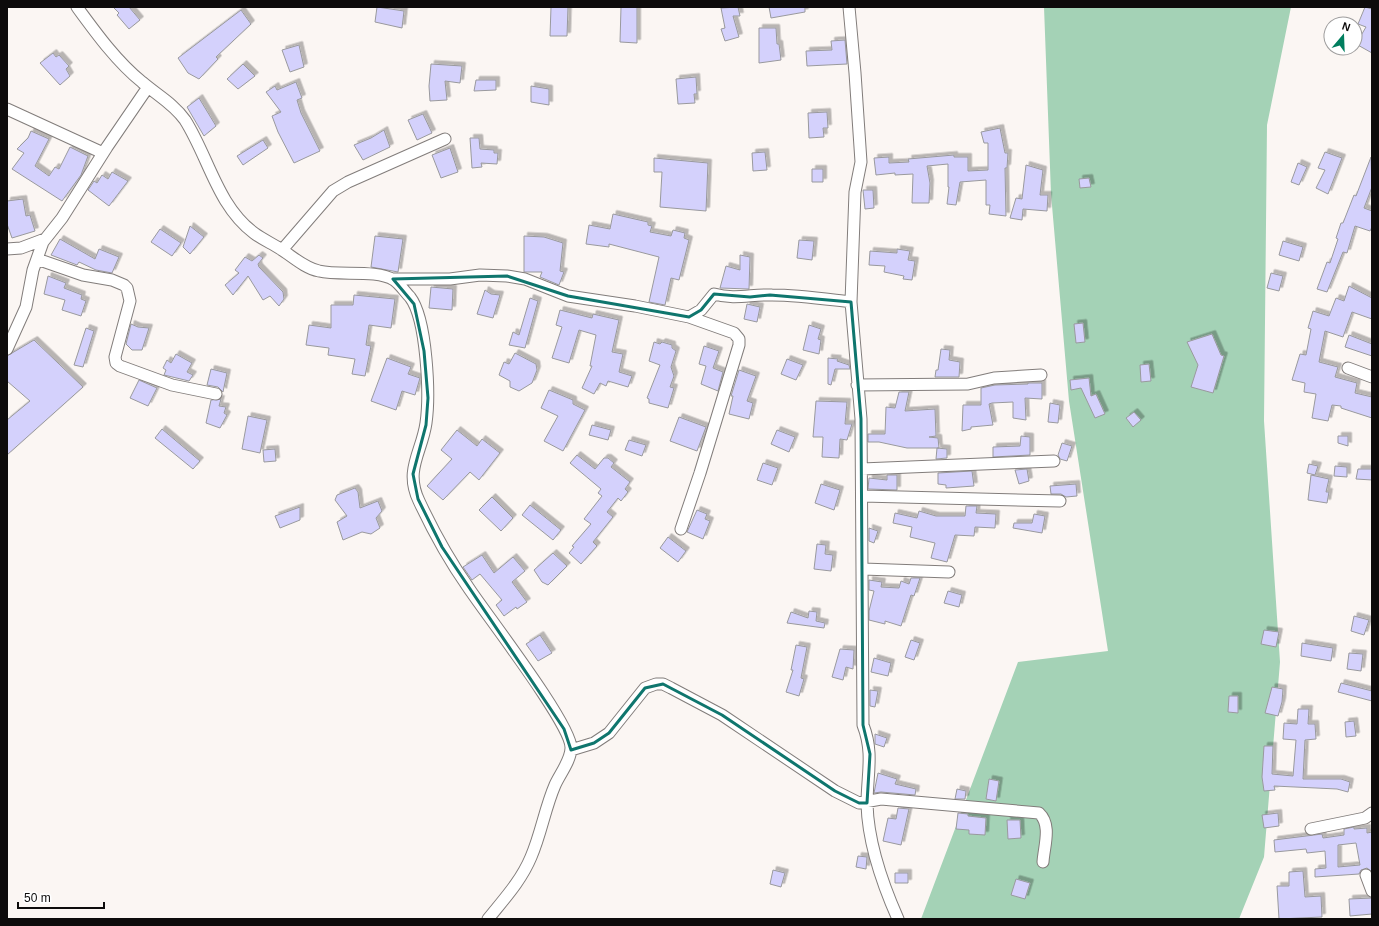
<svg xmlns="http://www.w3.org/2000/svg" width="1379" height="926" font-family="Arial,sans-serif">
	<style>
		.green { fill: #a4d2b6 }
		.building { fill: #d4d1fc; stroke: #99999d; fill-rule: evenodd; filter: url(#shadow) }
		.lines { fill: none; stroke-linecap: round; stroke-linejoin: round }
		.street-casing { stroke: #827d7b; stroke-width: 13 }
		.street { stroke: #fff; stroke-width: 11 }
		.marked { fill: none; stroke: #0f766e; stroke-width: 3; stroke-linejoin: round }
	</style>
	<defs>
		<filter id="shadow"><feDropShadow dx="3.5" dy="-3.5" stdDeviation="0" flood-color="#0004"/></filter>
	</defs>
	<rect width="100%" height="100%" fill="#fbf6f3"/>
	<!-- green -->
	<path class="green" d="M1044,7H1291L1267,125L1264,421L1280,662L1264,857L1239,919H921L1018,662L1108,651L1069,401L1051,194Z"/>
	<!-- building -->
	<path class="building" d="M113,7H129L140,20L129,29L117,15L119,13Z
		M377,7L404,11L402,28L375,22Z
		M551,7H568L567,36H550Z
		M621,7H637V43L620,42Z
		M738,7L740,16H733L739,37L725,41L721,29L725,28L721,8Z
		M769,7H805V12L771,18Z
		M1365,7L1372,9V53L1356,44L1366,27L1358,24Z
		M241,10L251,24L216,57L218,59L199,79L188,73L178,58Z
		M759,28H776L777,44H779L781,60L759,63Z
		M845,40L847,64L807,66L806,51L832,50L831,41Z
		M299,45L304,67L290,72L282,50Z
		M53,53L56,57L59,55L69,66L66,69L70,76L60,85L40,63Z
		M243,64L255,76L238,89L227,79Z
		M431,64L462,66L460,83L445,81L447,100L430,101L429,86Z
		M696,77L697,94H694L695,103L678,104L676,79Z
		M476,80H496V90L474,91Z
		M296,82L302,98L297,100L301,113L320,151L294,163L278,132L272,116L281,112L266,92L275,86L277,90Z
		M531,86L549,89V105L531,102Z
		M199,98L216,126L204,136L187,107Z
		M827,112L828,128H823L824,137L809,138L808,113Z
		M423,114L432,133L417,140L408,120Z
		M1000,128L1005,153H1008L1007,168H1005L1006,216L989,214L990,205H986V180L960,182L956,205L947,204L949,187H948V164L927,166L930,183L929,203H912L913,174L895,175V173L876,175L874,158L889,157V163L909,162L908,159L954,155V157H968V171L988,170V143H984L981,132Z
		M384,130L390,147L363,160L354,145L371,138Z
		M31,131L49,139L35,166L49,176L55,167L59,169L70,147L88,156L81,175L62,201L12,169L24,153L17,149L28,138Z
		M470,138H479L480,149L494,150V153H498L497,164L481,163L482,167L472,168Z
		M263,140L268,148L243,165L237,156Z
		M450,148L458,172L441,178L432,155Z
		M765,152L767,170L753,171L752,153Z
		M1325,152L1342,158L1328,194L1316,188L1325,170L1318,168Z
		M1371,157L1372,187L1364,208L1372,211V227L1370,231L1355,226L1347,253L1343,252L1327,292L1317,289L1327,262L1330,263L1338,239L1336,238L1341,223H1343L1354,195L1356,196Z
		M654,158L708,163L706,211L660,207L662,172H654Z
		M1298,163L1307,167L1299,185L1291,182Z
		M1026,165L1043,170L1040,195H1048L1047,211L1023,209L1022,220L1010,218L1016,198L1022,199Z
		M812,169H823V182H812Z
		M112,172L128,181L109,206L88,190L94,181L97,183L102,175L108,179Z
		M1089,178L1091,187L1080,188L1079,179Z
		M863,190H873L874,208L865,209Z
		M23,199L26,216L30,215L35,231L12,238L7,224V201Z
		M613,214L648,222V225L652,226L650,232L671,236L673,230L685,233L684,238L689,240L679,280L671,278L665,305L649,302L659,257L609,244V247L586,244L589,225L610,229Z
		M190,226L204,237L190,254L183,247Z
		M160,229L181,243L172,256L151,242Z
		M375,236L403,239L398,272L371,267Z
		M524,236L544,237L563,243L560,271L564,272L559,285L540,277L542,272H524Z
		M60,239L95,259L99,249L119,257L112,273L96,270L79,262L77,265L51,255Z
		M799,240L814,241L812,260L797,258Z
		M1283,241L1303,247L1299,261L1279,255Z
		M897,249L910,251L908,260L915,261L912,280L903,279L904,276L884,272L885,266L869,265L870,251L897,253Z
		M259,255L263,258L258,264L259,267L283,292L284,299L279,306L270,296L263,300L248,276L233,295L225,285L239,273L235,270L245,257L252,261Z
		M740,255L750,257L749,289L720,288L726,266L740,270Z
		M1271,273L1283,276L1279,291L1267,288Z
		M48,276L66,283L64,288L82,295L81,299L86,301L81,316L62,310L65,300L44,294Z
		M1349,286L1372,298V319L1352,312L1343,337L1325,331L1319,362L1338,367L1335,377L1357,383L1355,393L1372,397V418L1341,408V406L1332,405L1328,421L1312,418L1316,394L1304,392L1305,383L1292,380L1300,354L1306,355L1311,329L1308,328L1313,311L1329,316L1336,298L1344,301Z
		M431,287L453,289L452,310L429,308Z
		M485,290L491,294L500,295L493,318L477,314Z
		M354,295L395,299L391,328L369,325L366,345L371,346L365,376L352,374L355,359L328,355L329,348L306,345L309,325L331,328V305H353Z
		M530,298L538,301L525,348L509,345L513,332L519,335Z
		M747,304L760,307L757,322L744,319Z
		M560,310L592,318L593,314L619,320L612,352L623,354L619,372L632,376L628,387L608,381L606,386L600,383L594,394L582,388L592,366H590L596,335L579,330L569,363L552,358L562,327L556,325Z
		M1083,323L1085,342L1076,343L1074,324Z
		M131,324L138,327L149,328L142,350H132L126,344Z
		M809,325L821,329L818,339L821,340L819,354L803,350Z
		M86,328L94,331L83,367L74,365Z
		M1212,334L1221,355L1224,356L1213,393L1191,387L1198,365L1187,342Z
		M1349,335L1372,344V356L1345,347Z
		M34,340L83,387L7,455V420L30,401L7,381V356Z
		M654,342L660,344L662,342L672,345V348L676,351L671,367L674,376L670,387L674,388L668,408L649,403V399L647,398L660,365L649,361Z
		M704,346L719,351L713,368L723,372L718,391L701,384L706,366L699,364Z
		M941,349L950,350L949,360L960,362L959,377H935L936,370H938Z
		M515,353L536,364L537,370L532,383L519,391L510,387V381L499,375L504,362L509,364Z
		M176,354L192,363L187,372L193,375L189,381L164,375L166,370L163,368L167,360L171,363Z
		M387,358L411,367L408,374L420,378L415,395L402,391L396,410L371,401Z
		M828,358L838,359L837,361L849,365L850,369H835L831,385L828,384Z
		M787,359L803,365L796,380L781,374Z
		M1149,364L1151,381L1141,382L1140,365Z
		M211,369L227,373L223,392L218,387L207,385Z
		M739,370L756,376L747,401L753,403L749,419L729,414L733,396H731Z
		M1089,378L1091,396L1096,394L1105,414L1095,418L1081,388L1071,390L1070,380Z
		M139,380L157,388L148,406L130,398Z
		M1028,383H1042V399L1025,398L1026,420L1013,418V402L992,403L989,404L993,425L971,427V429L962,431L963,405H981V388L995,385L1028,384Z
		M549,390L573,400V404L585,410L563,451L544,441L558,416L541,408Z
		M899,392H909L905,411L935,409L936,436L929,437L938,438L939,448H907L879,442H868V434H885L886,407L895,408Z
		M221,399L219,406L226,407L224,413L227,415L220,428L206,423L211,400Z
		M816,401L847,402L845,424H852L847,440L840,439L839,458L822,457L823,437H813Z
		M1050,403L1060,405L1058,423L1048,422Z
		M1134,412L1141,420L1133,427L1126,418Z
		M248,416L267,420L260,453L242,449Z
		M679,417L706,427L697,451L670,441Z
		M592,425L611,430L608,440L589,435Z
		M162,429L200,461L193,469L155,438Z
		M457,430L477,446L482,439L500,453L479,480L470,472L443,500L427,486L452,459L441,450Z
		M777,430L795,437L789,452L771,444Z
		M1021,436L1030,437V455L993,457V447L1020,446Z
		M1338,436H1348V446L1338,443Z
		M629,440L646,445L642,456L625,450Z
		M1062,443L1072,446L1067,461L1060,459L1058,455Z
		M937,448L947,449V458L936,459Z
		M275,449L276,461L264,462L263,450Z
		M577,455L595,469L604,458H608L614,463L611,467L630,482L625,489L628,492L621,501L618,498L607,512L613,517L593,542L597,546L581,564L569,553L574,547L572,546L591,524L584,519L602,496L598,493L601,489L570,463Z
		M763,463L778,468L772,485L757,480Z
		M1309,464L1318,466L1315,475L1307,473Z
		M1335,466L1347,467V477L1334,476Z
		M1027,469L1029,481L1019,484L1015,470Z
		M1358,469H1372V480L1356,479Z
		M972,471L974,486L946,488V485L938,484V473Z
		M887,475H897V490L868,489L869,478L887,480Z
		M1311,475L1329,479L1326,492H1329L1327,503L1308,500Z
		M821,484L840,490L834,510L815,503Z
		M1076,484L1077,496L1066,497L1061,494H1051L1050,486Z
		M355,488L358,492L360,508L378,501L382,511L376,518L380,528L371,534L362,532L343,540L337,522L347,516L335,500L337,495Z
		M492,497L513,518L501,531L479,510Z
		M530,505L561,530L553,540L522,515Z
		M966,506H977L976,513L996,514L995,528L975,527L974,536L955,535L947,562L931,558L935,543L910,537L912,527L893,523L895,513L917,518L919,511L936,516H965Z
		M300,507V520L280,528L275,516Z
		M697,510L707,514L705,519L710,521L703,539L687,532Z
		M1034,514L1045,516L1042,533L1013,528L1014,523H1032Z
		M869,528L878,531L874,543L869,541Z
		M668,537L686,551L678,562L660,548Z
		M817,544L826,545L825,554L833,555L831,571L814,569Z
		M553,553L567,566L548,585L542,582L534,570Z
		M482,555L494,573L513,557L525,571L512,582L527,602L517,609L516,607L504,616L496,605L502,600L480,574L472,580L463,567Z
		M911,578H920L914,596L911,595L901,626L885,621V624L869,620V611L874,591L869,590V580L882,582L881,587L899,588L901,581L909,584Z
		M948,591L962,595L959,607L944,603Z
		M809,611L817,612L816,621L825,623L824,628L787,623L791,612L808,618Z
		M1354,616L1369,620L1364,635L1351,631Z
		M1264,630L1279,632L1276,647L1261,644Z
		M540,635L552,653L538,661L526,644Z
		M911,640L920,643L914,660L905,657Z
		M1302,643L1333,648L1331,661L1301,656Z
		M796,645L807,647L801,678L804,679L799,696L786,692L793,670H791Z
		M840,649L854,650L853,669L846,667L843,680L832,677Z
		M1349,653L1363,654L1361,671L1347,669Z
		M874,658L891,663L888,676L871,672Z
		M1341,683L1372,691V701L1338,692Z
		M1272,687L1283,689L1282,702L1278,716L1265,713Z
		M870,690L878,691L875,707L870,706Z
		M1229,696H1238V713L1228,712Z
		M1298,709H1309L1308,724H1315L1316,739L1305,740L1303,779H1341L1350,782L1348,792L1337,789L1274,786L1275,790L1264,791L1262,777L1264,746H1273L1272,774L1293,776L1296,740L1283,739L1284,723L1297,724Z
		M1354,721L1356,736L1346,737L1345,722Z
		M875,734L887,738L884,747L875,744Z
		M878,773L897,779L895,784L916,789L915,795L881,792L874,793Z
		M989,779L999,781L996,801L986,799Z
		M957,789L966,791L965,799H955Z
		M898,808L909,809L901,845L883,841L888,818L896,819Z
		M958,813L968,814V816L986,818L985,835L969,834V830L956,829Z
		M1278,813L1279,826L1264,828L1262,815Z
		M1007,820H1020L1021,838L1008,839Z
		M1354,827V829L1367,828V833L1372,832V872L1367,868L1361,870L1359,874L1315,877V869L1326,868L1325,851L1307,853L1306,849L1275,852L1274,840L1322,834L1323,838L1344,835V829ZM1356,843L1360,865L1338,867V845Z
		M858,856L867,857L866,869L856,867Z
		M773,870L785,873L781,887L770,884Z
		M1303,871L1305,897L1321,896L1322,917L1279,919L1277,886H1289V872Z
		M895,873H908V883H895Z
		M1016,879L1030,883L1025,899L1011,895Z
		M1372,898V914L1350,916L1349,899Z"/>
	<g class="lines">
		<!-- street casing -->
		<g class="street-casing">
			<path id="street" d="M77,7C96,33 117,62 142,82C157,95 174,104 185,120C209,158 217,205 254,233C262,239 271,243 279,248C292,256 304,268 319,271C340,276 376,269 394,280C400,284 405,292 410,297C427,319 430,395 426,423C422,452 404,470 419,501C433,531 449,560 468,587C485,613 572,725 571,748C571,760 560,774 555,785C545,808 541,834 531,857C521,881 504,899 488,919
				M849,7L855,73L861,162L855,192L851,302L861,419L863,725C874,753 867,775 867,804C868,843 882,883 898,919
				M7,109L103,153
				M7,249L21,248L45,239
				M282,250L333,191L348,182L445,139
				M37,259L83,275L112,280L124,285L127,288L130,301L115,357L116,363L120,366L172,385L216,394
				M393,279H450L480,275L507,276L525,279L568,296L635,306L689,317L701,310L714,294C735,300 752,294 772,295C799,295 825,299 851,302
				M7,349L26,307L33,270L43,242L62,218L107,147L148,87
				M1348,368L1372,377
				M857,385L968,384L994,378L1041,375
				M862,469L1054,461
				M863,496L1060,501
				M681,529L700,473L739,345V339L734,333L689,317
				M863,569L949,572
				M571,750L594,743L609,733L645,688L656,684H663L671,688L722,715L835,791L859,803L881,799L1039,813C1052,825 1044,846 1043,862
				M1311,829L1365,818L1372,813
				M1366,875L1372,891"/>
		</g>
		<!-- street -->
		<use href="#street" class="street"/>
	</g>
	<!-- marked area -->
	<path class="marked" d="M507,276L568,296L689,317L701,310L714,294L750,297L770,295L851,302L861,419L863,725L870,754L867,803H859L835,791L722,715L663,684L645,688L609,733L594,743L571,750L564,729L442,547L418,499L413,474L426,425L428,398L424,351L414,304L393,279Z"/>
	<!-- border -->
	<rect width="1379" height="926" fill="none" stroke="#0d0b0b" stroke-width="16"/>
	<!-- north arrow -->
	<g transform="translate(1343 36) rotate(19)"><circle r="19" fill="#ffffff" stroke="#9e9d9d"/>
	<path d="M0-3L7 15L0 10L-7 15Z" fill="#007e5e"/>
	<text y="-6" font-size="11" font-weight="bold" text-anchor="middle" fill="#0d0b0b">N</text>
	</g>
	<!-- scale -->
	<path d="M18 902v6h86v-6" fill="none" stroke="#0d0b0b" stroke-width="2"/>
	<text x="24" y="902" font-size="12" fill="#0d0b0b" stroke="#ffffff" stroke-width="3" paint-order="stroke">50 m</text>
</svg>
